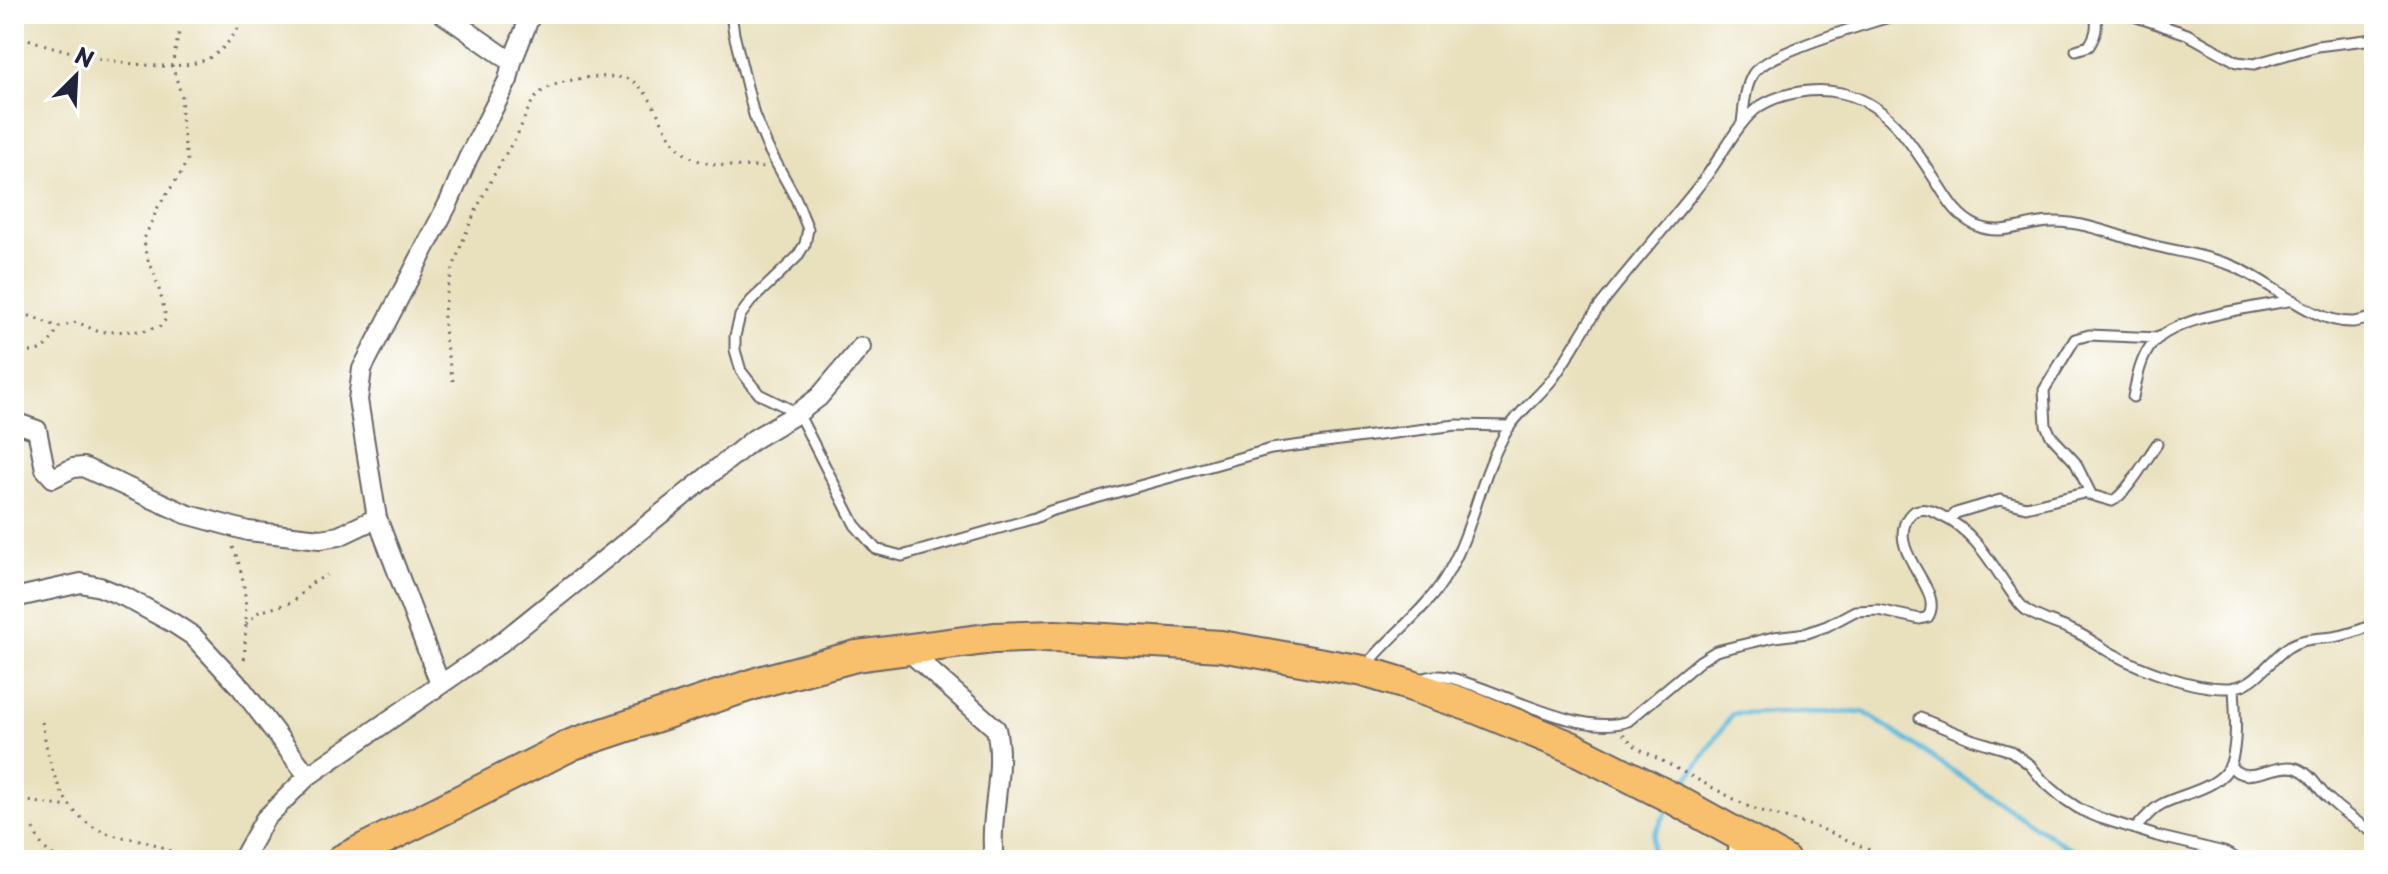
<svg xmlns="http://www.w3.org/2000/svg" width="2388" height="874" font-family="'Playpen Sans',sans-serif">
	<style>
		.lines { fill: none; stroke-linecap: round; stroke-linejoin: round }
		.stream { stroke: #5ebadc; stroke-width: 5 }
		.service-casing { stroke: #686468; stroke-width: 13 }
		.minor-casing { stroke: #686468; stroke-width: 22 }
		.trunk-casing { stroke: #686468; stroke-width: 34 }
		.path { stroke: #686468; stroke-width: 3; stroke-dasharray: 2 6; stroke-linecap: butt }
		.service { stroke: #fff; stroke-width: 9 }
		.minor { stroke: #fff; stroke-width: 18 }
		.trunk { stroke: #f8bf6c; stroke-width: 30 }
	</style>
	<rect width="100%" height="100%" fill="#fff"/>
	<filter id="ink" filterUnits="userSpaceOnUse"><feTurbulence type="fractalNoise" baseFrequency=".0125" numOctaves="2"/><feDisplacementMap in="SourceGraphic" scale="16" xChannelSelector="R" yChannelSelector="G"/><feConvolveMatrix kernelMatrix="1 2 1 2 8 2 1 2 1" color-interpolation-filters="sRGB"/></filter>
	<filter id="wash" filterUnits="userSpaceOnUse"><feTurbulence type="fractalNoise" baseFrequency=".006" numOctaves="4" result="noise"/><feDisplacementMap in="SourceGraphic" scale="32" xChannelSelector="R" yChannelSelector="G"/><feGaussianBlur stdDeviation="1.8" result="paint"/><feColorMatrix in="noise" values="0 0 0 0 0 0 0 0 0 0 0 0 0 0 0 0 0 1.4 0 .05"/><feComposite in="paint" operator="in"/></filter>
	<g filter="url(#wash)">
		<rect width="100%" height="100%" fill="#e9e0bd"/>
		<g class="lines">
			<!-- stream -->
			<path class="stream" d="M1680,790L1733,713L1864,712L2087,860
				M1651,860L1654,835L1668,809"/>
		</g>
	</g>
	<g filter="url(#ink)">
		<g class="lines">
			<!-- service casing -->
			<g class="service-casing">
				<path id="service" d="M731,14L734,34L754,115L768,148L796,199L808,229L805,244L797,257L751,301L740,316L735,336V350L741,371L759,394L798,413L855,525L876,549L902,556L1035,518L1050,511L1271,449L1456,425L1509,426
					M2128,14L2187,34L2237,62L2254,64L2317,46L2374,39
					M2076,50L2089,46C2096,35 2098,27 2095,14
					M1742,123C1744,107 1745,87 1753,74C1768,51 1869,24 1898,14
					M2133,397C2137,379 2140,359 2152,344C2177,315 2255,308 2293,300
					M2091,494L2075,462L2051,436L2046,425L2044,390L2075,339L2089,335L2159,338
					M1950,519L1956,513L2000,500L2026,507L2084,493L2112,501C2126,495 2147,458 2157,444
					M1367,665C1393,633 1429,608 1449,571C1475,526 1480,473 1508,429C1520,410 1540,396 1554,377C1570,355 1583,329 1599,307C1633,263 1671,222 1705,178C1722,156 1738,121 1760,106C1783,92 1816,87 1841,93C1890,103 1914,148 1939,186C1949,202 1959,218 1977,226C2002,237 2026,222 2052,222C2084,221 2117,236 2147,244C2174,251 2202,255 2228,264C2268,278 2311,324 2353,322C2360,321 2367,319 2374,318
					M1419,680C1439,671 1454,679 1473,685C1515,699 1586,736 1628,721L1700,661L1716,651L1774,637L1807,633L1827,626L1855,611L1878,610L1920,619L1928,617C1945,590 1890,555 1906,521C1909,515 1912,511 1919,510C1927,508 1935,512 1942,516C1972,530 1989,559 2007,586C2013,594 2018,604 2026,610C2040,620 2060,624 2076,632C2089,638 2100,647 2113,654C2143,670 2193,689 2228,688C2256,687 2267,662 2287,648C2301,638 2317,639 2333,637C2347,635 2361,630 2374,624
					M1920,718L1971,739L2011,751L2030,765L2043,781L2063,798L2081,810L2100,818L2157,836L2224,852L2239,860
					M2230,765C2245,788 2274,762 2296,768C2311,773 2317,788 2328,798C2342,812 2358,823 2374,833
					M2135,829C2143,820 2152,809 2162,804C2183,793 2222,788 2231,763C2238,740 2235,711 2234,687"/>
			</g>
			<!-- minor casing -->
			<g class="minor-casing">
				<path id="minor" d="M443,14L512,62
					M14,422L37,430L45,469L53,478L73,468L83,467L186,514L248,531L320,539L339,536L377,518
					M14,598L81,583L100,587L125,597L173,623L193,636L242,689L308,776
					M907,650L996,729C1006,772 988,816 994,860
					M440,684L377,518L358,400L362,369L449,202L468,158L508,80L512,62L531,14
					M242,860L265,819L308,776L498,645L754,439L798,413L819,397L861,347
					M1736,860L1741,836"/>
			</g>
			<!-- trunk casing -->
			<g class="trunk-casing">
				<path id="trunk" d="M342,860L573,744L763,681L856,656L994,638L1055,636L1221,646L1363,671L1409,685L1476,708L1571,747L1674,799L1784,860"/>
			</g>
			<!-- path -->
			<path class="path" d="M14,34C57,51 164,79 207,59C227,50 236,30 248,14
				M14,310L59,327
				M14,354C42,351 45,352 59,327L77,322L99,332L143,331L162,326L166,318L161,296L154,272L146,256L144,239L158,207L181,173L187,160L181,117L182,97L172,65L180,28
				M453,381C449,360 443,337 444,315C447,261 486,186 514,140C524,125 526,105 540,93C556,79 602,74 623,78C655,83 660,138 687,155C711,170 738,164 764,168
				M233,547C250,588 246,622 244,665
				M246,624L259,612L293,602L312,583L327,575
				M42,722C49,765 59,815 106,833C119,838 135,838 148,842C160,846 173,850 180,860
				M1623,734L1636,747L1749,807L1822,829L1893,860
				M14,799L68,807
				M33,829C39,841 43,850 55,856L56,860"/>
			<!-- service -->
			<use href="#service" class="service"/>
			<!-- minor -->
			<use href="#minor" class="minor"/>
			<!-- trunk -->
			<use href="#trunk" class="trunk"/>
		</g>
	</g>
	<!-- margin -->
	<rect width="2388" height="874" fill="none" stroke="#fff" stroke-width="48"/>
	<!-- north arrow -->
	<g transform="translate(76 76) rotate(24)" stroke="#ffffff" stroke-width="6" paint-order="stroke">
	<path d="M0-6L14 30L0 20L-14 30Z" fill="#22223b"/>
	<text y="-12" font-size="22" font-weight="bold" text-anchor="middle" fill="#22223b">N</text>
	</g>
</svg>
